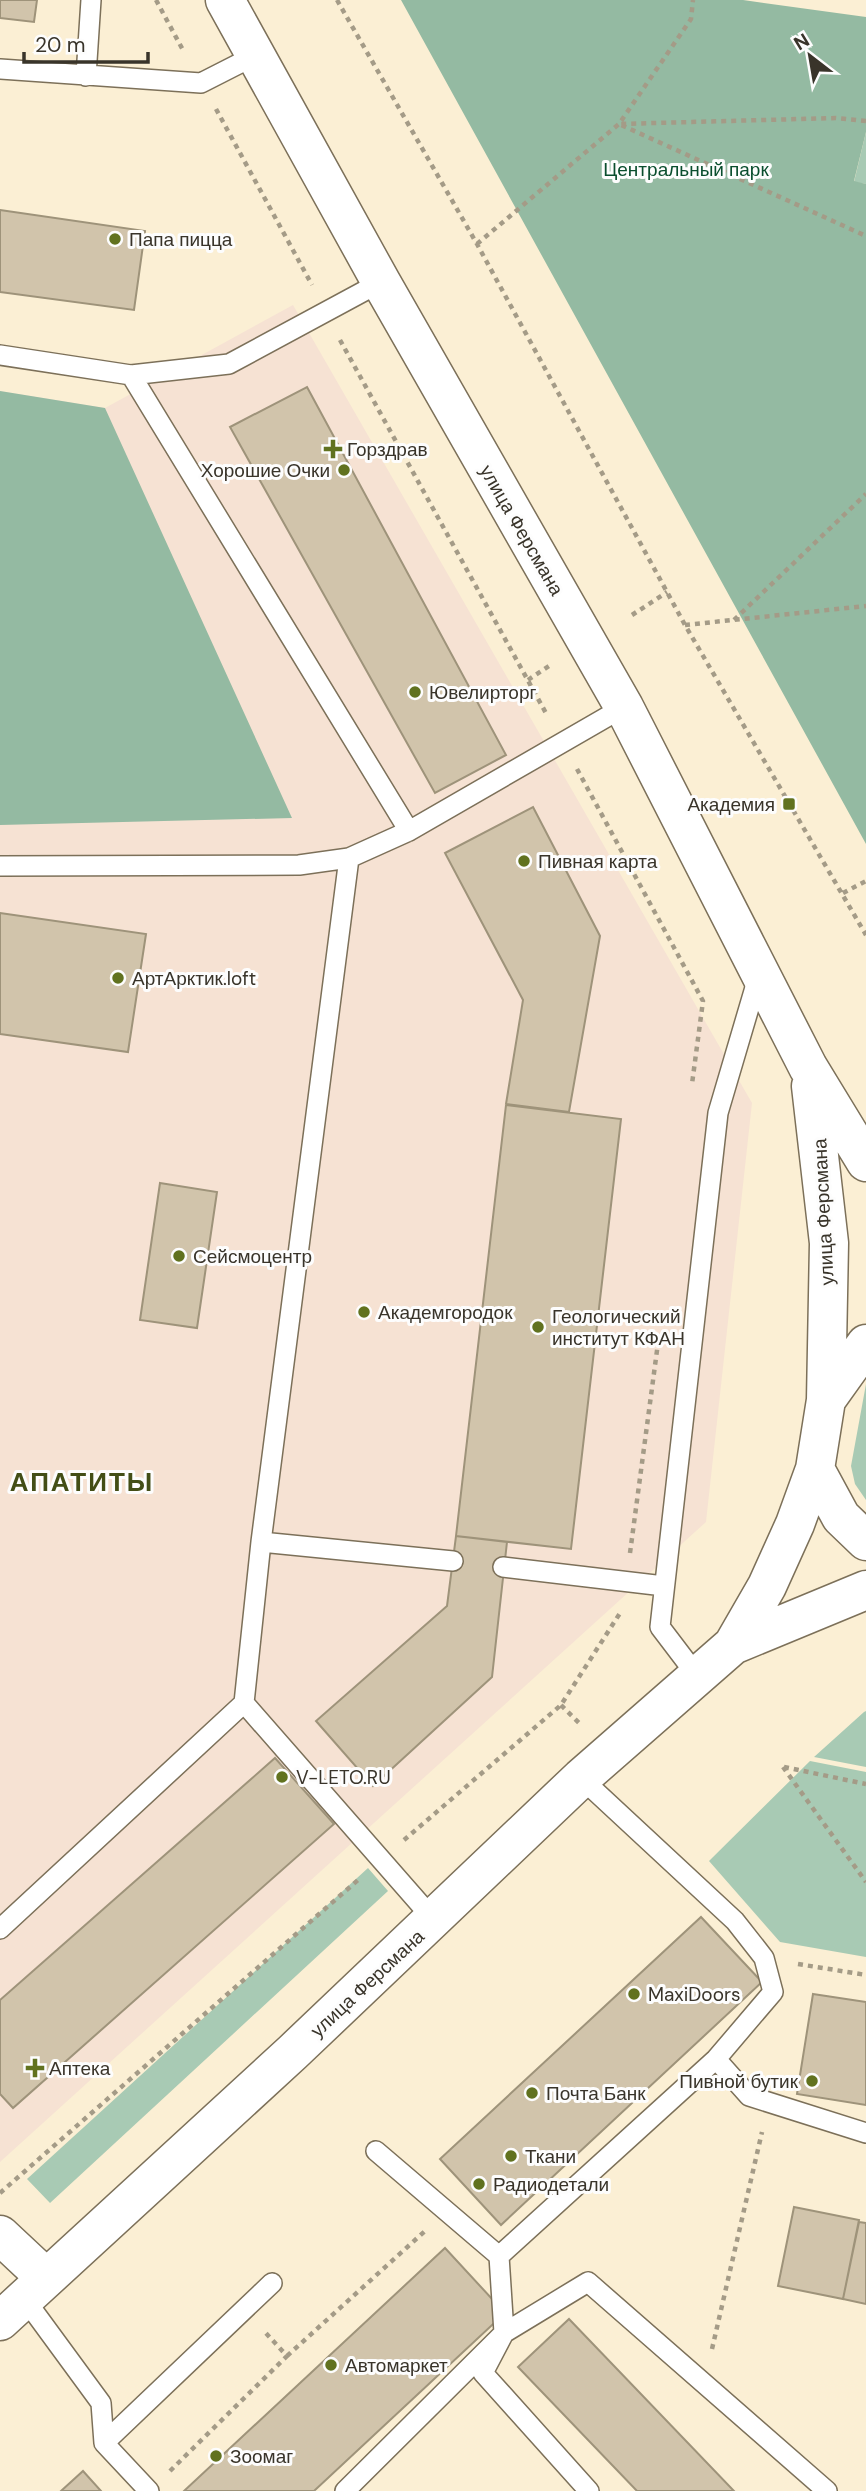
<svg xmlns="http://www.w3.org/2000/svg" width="866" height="2491" font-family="'DM Sans',sans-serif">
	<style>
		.commercial { fill: #f6e2d3 }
		.green { fill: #a8cab4 }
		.forest { fill: #94baa2 }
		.building { fill: #d1c4ab; stroke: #9e937a; stroke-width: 2 }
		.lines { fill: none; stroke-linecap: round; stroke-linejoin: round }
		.service-casing { stroke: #7c7059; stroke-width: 22 }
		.minor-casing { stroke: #7c7059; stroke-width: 41 }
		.tertiary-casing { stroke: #7c7059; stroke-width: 41 }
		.path { stroke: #a49b87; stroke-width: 4.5; stroke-dasharray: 5 5; stroke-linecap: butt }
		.service { stroke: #fff; stroke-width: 19 }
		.minor { stroke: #fff; stroke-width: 38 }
		.tertiary { stroke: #fff; stroke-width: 38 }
		.poi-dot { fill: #61721f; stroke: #fdfdfd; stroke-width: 2.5 }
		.labels { text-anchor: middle; stroke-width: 6; stroke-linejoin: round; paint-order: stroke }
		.park-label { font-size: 19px; fill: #0a4e2e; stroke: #fdfdfd }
		.poi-label { font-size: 19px; fill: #39342a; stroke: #fdfdfd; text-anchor: start }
		.street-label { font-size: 19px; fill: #39342a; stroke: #fdfdfd }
		.district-label { font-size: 26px; font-weight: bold; letter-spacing: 2px; fill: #434e16; stroke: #fdfdfd }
	</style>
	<rect width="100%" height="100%" fill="#fbefd4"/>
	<!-- commercial -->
	<path class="commercial" d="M293,305L752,1103L706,1522L0,2162V391L105,408Z"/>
	<!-- green -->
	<path class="green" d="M866,132V184L854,182Z
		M866,1384V1500L855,1484L851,1466Z
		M866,1711V1767L814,1757L864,1712Z
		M810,1761L866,1772V1957L780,1942L709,1861Z
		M368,1868L388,1891L50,2203L27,2179Z"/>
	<!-- forest -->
	<path class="forest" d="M401,0H743L866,17V132L854,181L866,184V844Z
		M0,391L105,408L292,818L0,825Z"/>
	<!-- building -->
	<path class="building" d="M0,0H37L34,22L0,18Z
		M0,210L145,231L134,310L0,292Z
		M307,387L506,755L435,793L230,427Z
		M533,807L600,936L569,1112L506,1104L523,1000L445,853Z
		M0,913L146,934L128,1052L0,1034Z
		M506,1105L621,1119L571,1549L456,1536Z
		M160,1183L217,1192L197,1328L140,1320Z
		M456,1536L507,1542L492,1677L373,1786L316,1721L447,1606Z
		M275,1758L334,1824L13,2108L0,2094V2000Z
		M701,1917L762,1982L501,2225L440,2159Z
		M813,1994L866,2002V2105L797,2094Z
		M794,2207L859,2220L843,2299L778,2286Z
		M859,2222L866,2223V2304L843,2299Z
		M445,2248L505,2313L314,2491H184Z
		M569,2319L734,2491H637L518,2367Z
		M83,2471L101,2491H61Z"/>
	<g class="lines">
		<!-- service casing -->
		<g class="service-casing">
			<path id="service" d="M0,69L201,83L256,55
				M86,76L91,0
				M0,355L131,375L229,364L381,282
				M131,375L409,831
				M0,866L299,865L349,858L409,831L624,707
				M261,1542L453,1561
				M503,1567L664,1586
				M698,1677L660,1627L718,1113L759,974
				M244,1703L434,1920
				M0,1929L244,1703L261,1542L349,858
				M716,2059L749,2096L866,2133
				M376,2151L499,2256
				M24,2298L101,2403L104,2443L149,2491
				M104,2443L272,2283
				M345,2491L504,2333L499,2256L716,2059L773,1992L764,1958L735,1921L581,1778
				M589,2491L483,2373L504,2333L588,2282L827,2491"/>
		</g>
		<!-- minor casing -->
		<g class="minor-casing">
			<path id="minor" d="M0,2235L46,2278"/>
		</g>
		<!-- tertiary casing -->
		<g class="tertiary-casing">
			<path id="tertiary" d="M225,0L381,282L624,707L808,1067L866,1162
				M811,1086L829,1243L826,1400
				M815,1469L841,1517L866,1541
				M733,1645L866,1590
				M0,2321L293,2052L581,1778L733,1645L767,1586L795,1524L815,1469L826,1400L866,1344"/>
		</g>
		<!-- path -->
		<path class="path" d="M156,0L184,52
			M337,0L477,244L685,625L866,935
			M216,109L312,285
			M866,121L836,118L619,124L866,236
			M477,244L619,124L691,19L693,0
			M340,340L547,715
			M632,615L667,592
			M734,620L866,494
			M685,625L866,606
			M528,680L549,666
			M577,769L703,1001L692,1084
			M843,893L866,881
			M630,1553L658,1343
			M561,1705L580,1724
			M783,1767L866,1882
			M784,1767L866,1784
			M404,1840L561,1705L622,1610
			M798,1964L866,1975
			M0,2193L358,1880
			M712,2349L762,2132
			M287,2356L425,2231
			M170,2471L287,2356L264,2331"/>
		<!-- service -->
		<use href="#service" class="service"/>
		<!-- minor -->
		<use href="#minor" class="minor"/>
		<!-- tertiary -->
		<use href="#tertiary" class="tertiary"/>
	</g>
	<!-- markers -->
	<g class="poi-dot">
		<circle cx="115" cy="239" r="7"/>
		<path d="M329.5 438.5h7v7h7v7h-7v7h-7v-7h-7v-7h7z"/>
		<circle cx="344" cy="470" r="7"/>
		<circle cx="415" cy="692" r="7"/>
		<rect x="782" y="797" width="14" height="14" rx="3.5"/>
		<circle cx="524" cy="861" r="7"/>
		<circle cx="118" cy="978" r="7"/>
		<circle cx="179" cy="1256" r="7"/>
		<circle cx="364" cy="1312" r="7"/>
		<circle cx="538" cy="1327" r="7"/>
		<circle cx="282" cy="1777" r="7"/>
		<circle cx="634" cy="1994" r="7"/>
		<path d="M31.5 2057.5h7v7h7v7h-7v7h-7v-7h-7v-7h7z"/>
		<circle cx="812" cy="2081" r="7"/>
		<circle cx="532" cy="2093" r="7"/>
		<circle cx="511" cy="2156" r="7"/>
		<circle cx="479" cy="2184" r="7"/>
		<circle cx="331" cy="2365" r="7"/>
		<circle cx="216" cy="2456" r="7"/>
	</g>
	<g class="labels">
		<!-- park labels -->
		<g class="park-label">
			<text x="686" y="176">Центральный парк</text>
		</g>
		<!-- poi labels -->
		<g class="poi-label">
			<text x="129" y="246">Папа пицца</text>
			<text x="347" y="456">Горздрав</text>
			<text x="330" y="477" text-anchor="end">Хорошие Очки</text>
			<text x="429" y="699">Ювелирторг</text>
			<text x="775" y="811" text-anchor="end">Академия</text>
			<text x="538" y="868">Пивная карта</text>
			<text x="132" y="985">АртАрктик.loft</text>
			<text x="193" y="1263">Сейсмоцентр</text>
			<text x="378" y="1319">Академгородок</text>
			<text x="552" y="1323">Геологический<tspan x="552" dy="22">институт КФАН</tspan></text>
			<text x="296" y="1784">V-LETO.RU</text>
			<text x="648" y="2001">MaxiDoors</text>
			<text x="49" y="2075">Аптека</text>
			<text x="798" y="2088" text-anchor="end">Пивной бутик</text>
			<text x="546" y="2100">Почта Банк</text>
			<text x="525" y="2163">Ткани</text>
			<text x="493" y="2191">Радиодетали</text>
			<text x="345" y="2372">Автомаркет</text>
			<text x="230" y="2463">Зоомаг</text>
		</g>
		<!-- street labels -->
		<g class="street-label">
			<text transform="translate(522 530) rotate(60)" y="7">улица Ферсмана</text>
			<text transform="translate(823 1212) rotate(-93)" y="7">улица Ферсмана</text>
			<text transform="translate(367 1983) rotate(-43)" y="7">улица Ферсмана</text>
		</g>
		<!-- district labels -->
		<g class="district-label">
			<text x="82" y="1491">АПАТИТЫ</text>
		</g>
	</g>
	<!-- north arrow -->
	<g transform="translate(810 56) rotate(329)" stroke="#fdfdfd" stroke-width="5" paint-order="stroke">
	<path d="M0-5L12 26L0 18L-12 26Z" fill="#39342a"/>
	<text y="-10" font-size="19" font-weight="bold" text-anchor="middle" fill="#39342a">N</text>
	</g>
	<!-- scale -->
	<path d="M24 52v10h124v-10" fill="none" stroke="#39342a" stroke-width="3.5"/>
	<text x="35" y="52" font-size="21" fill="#39342a" stroke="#fdfdfd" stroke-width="5" paint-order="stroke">20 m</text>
</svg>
